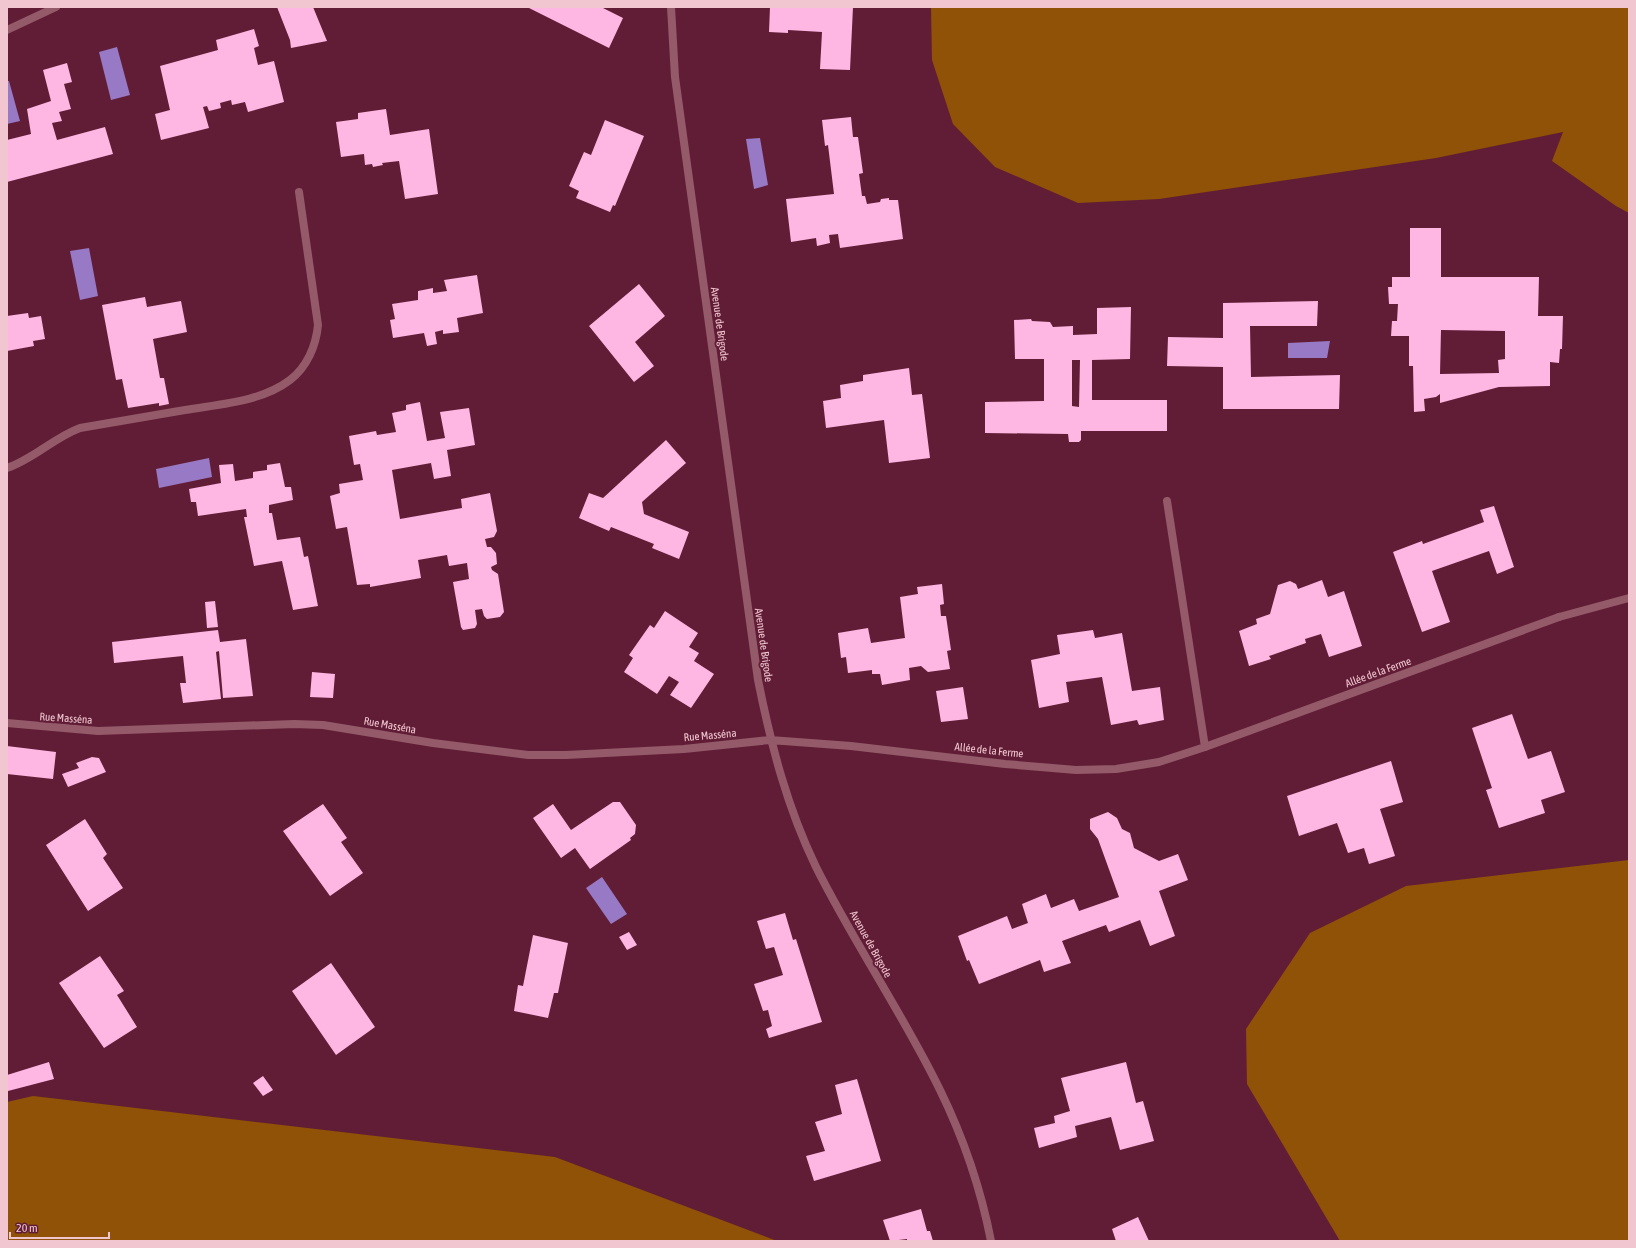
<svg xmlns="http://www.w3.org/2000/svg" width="1636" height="1248" font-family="'Asap Condensed',sans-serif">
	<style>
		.green { fill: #905206 }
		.water { fill: #9879c5 }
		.building { fill: #feb6e3; fill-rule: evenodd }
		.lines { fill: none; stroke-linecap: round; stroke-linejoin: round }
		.service { stroke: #945a6a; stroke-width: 8 }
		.minor { stroke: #945a6a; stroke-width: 8 }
		.labels { text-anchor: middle; stroke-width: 4; stroke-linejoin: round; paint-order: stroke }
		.street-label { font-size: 11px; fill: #f1c6d0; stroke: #611d36 }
	</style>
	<rect width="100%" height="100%" fill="#611d36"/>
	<!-- green -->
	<path class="green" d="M931,7H1629V213L1616,206L1552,161L1563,132L1436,158L1159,199L1078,203L995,167L953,124L932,60Z
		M1629,860V1241H1340L1247,1084L1246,1029L1310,933L1406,886Z
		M33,1096L555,1157L777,1241H7V1102Z"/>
	<!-- water -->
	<path class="water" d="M117,47L130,95L111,100L99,52Z
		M7,81H9L20,121L7,124Z
		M760,138L768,185L754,189L746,139Z
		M89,248L98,296L80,300L70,251Z
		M1330,341L1327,358H1288V343Z
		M209,458L212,477L159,488L156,469Z
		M602,877L627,914L611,924L586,888Z"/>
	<!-- building -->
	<path class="building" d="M277,7H313L327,41L291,48L290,40Z
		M527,7H601L623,18L609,48Z
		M770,7H853L850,70L820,69L822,32L788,30V33L769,32Z
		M254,29L259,46L254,48L258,65L274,61L284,102L248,112L245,102L232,105L231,100L220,103L221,108L209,111L207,106L203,107L209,128L161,140L155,114L170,110L160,66L218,50L216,40Z
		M67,63L72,82L64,84L71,109L59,112L62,121L52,123L57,140L105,127L113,154L7,182V140L31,134L27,109L51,101L43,70Z
		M386,109L390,135L429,129L438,194L405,199L399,161L382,163L383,165L373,167L372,164L365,165L364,154L341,157L336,122L358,119V113Z
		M851,117L853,137H858L863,173L859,174L862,196H865L867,204L880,202L881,199L889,198V200H898L903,239L840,248L838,234L829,235L830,243L817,246L816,238L791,242L786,199L834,194L828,145L825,146L822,120Z
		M605,120L644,136L615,206L613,205L610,212L576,198L579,191L569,186L584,152L591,155Z
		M1410,228H1441V277H1539L1538,316H1563L1562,349H1560L1559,363L1550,362V386L1499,387L1440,403V394L1436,397L1424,399L1425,411L1414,412L1413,366H1409V336H1391L1392,321H1397L1398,304H1389L1388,287H1392V277H1410ZM1441,330L1505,331V359L1498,360L1499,373L1440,374Z
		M477,275L483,313L457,318L459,332L443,334V330L435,332L437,344L427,346L424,333L393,338L390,320L395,319L392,304L418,300V291L433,288V293L447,291L444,280Z
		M639,284L665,316L635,342L654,366L634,382L589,326Z
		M145,297L147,307L181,301L187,332L153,339L160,378H164L169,404L159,406V403L128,408L122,379L116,380L102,305Z
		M1318,301L1317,326H1250L1251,377L1340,375L1339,409H1223V367L1167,366L1168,337L1223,338V303Z
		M1131,307L1130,359L1092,360V400H1167V431H1081V440L1079,442H1069L1068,434L985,433V402L1044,401V359H1015L1014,320L1031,319L1032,321L1050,322L1053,327L1073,326V335L1097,334V308ZM1072,360H1080L1079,407L1072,406Z
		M28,313L29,318L41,316L45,339L33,341L34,346L7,351V316Z
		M909,368L912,395L922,394L930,458L889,463L884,420L826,428L823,401L841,398L840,385L863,381V375Z
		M420,402L427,441L445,438L440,412L469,408L475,445L447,450L451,476L434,479L431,463L392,470L400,519L462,508L461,499L490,493L497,531L494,537L485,539L487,547H491L496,553L497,564L491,567L492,570L498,574L504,612L500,617L487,619L484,616L482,609L475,610L477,624L475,628L463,630L461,627L453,582L469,579L467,563L449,566L447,555L418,560L421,578L370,587V584L357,585L347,527L336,529L330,496L340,493L339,484L363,480L360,464L354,465L349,436L376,431L377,435L396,432L392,413L406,410V405Z
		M666,440L686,463L642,502L644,514L689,532L679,559L652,548L654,544L611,527L609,531L579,518L589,493L603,498Z
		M280,463L285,487H291L293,500L269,505V513H272L277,540L300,537L304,557L308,556L318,606L293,610L282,561L254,566L244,517H247L246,509L198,516L196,502H191L189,489L221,483L219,465L233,464L235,481L253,478V472L267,470V465Z
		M1494,506L1514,567L1497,574L1489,551L1432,571L1450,622L1422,632L1393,552L1422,541L1423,544L1484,522L1480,510Z
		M1322,580L1328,597L1344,591L1362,646L1329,657L1321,634L1305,639L1306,643L1269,656L1271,659L1249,666L1239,631L1257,624L1256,619L1270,614L1278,585L1290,581L1296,584L1298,589Z
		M942,584L944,604L940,605L941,616H946L951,650L947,651L950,669L928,672L921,666L909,668L910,680L882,685L880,674H872V670L848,673L846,657L841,658L838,633L868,628L871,643L905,638L900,597L918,594L917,587Z
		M215,601L218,627L207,628L205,602Z
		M665,611L698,633L689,647L699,653L694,661L714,674L691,708L670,695L679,682L669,676L657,694L624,672L633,658L629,655L650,625L654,628Z
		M218,630L220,642L246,639L253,696L223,698L219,651L216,652L221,699L183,703L180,683H186L183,656L114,663L112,642Z
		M1093,630L1095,638L1122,633L1132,691L1160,687L1164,720L1139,725L1137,720L1111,725L1102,677L1066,682L1069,702L1039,708L1031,660L1060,654L1057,635Z
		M312,672L335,674L333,698L310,697Z
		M963,687L968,719L941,722L936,691Z
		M1512,714L1528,759L1551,751L1565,792L1541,800L1545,813L1499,828L1486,790L1492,788L1472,728Z
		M7,746L56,752L53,779L7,774Z
		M92,757L99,758L106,772L68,787L62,774L79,768L76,763Z
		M1391,761L1403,802L1380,809L1395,856L1369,864L1364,848L1348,853L1337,823L1299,836L1287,796Z
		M613,802H620L636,825L635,834L630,838L631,840L590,869L575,848L561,858L533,818L553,804L571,830Z
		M323,804L347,838L341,842L363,873L330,896L283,831Z
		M1108,812L1117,818L1122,829L1130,833L1134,848L1159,861L1178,854L1188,880L1159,891L1175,936L1150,946L1140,920L1109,932L1106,925L1062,941L1071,963L1044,972L1040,960L979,984L969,960L967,961L958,936L1007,916L1012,929L1028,923L1022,904L1046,894L1051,908L1074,899L1079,911L1119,897L1098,839L1090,829V819Z
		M85,819L107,854L103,858L123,888L88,911L46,845Z
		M785,913L793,940L796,939L822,1022L769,1038L766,1029L772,1026L768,1010L763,1011L754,984L783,975L774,947L766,949L757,921Z
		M629,932L637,945L627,950L619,937Z
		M533,935L568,943L558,993H554L548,1018L514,1011L518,985L523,986Z
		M100,956L124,991L117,995L137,1027L104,1048L59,983Z
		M331,963L375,1027L336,1055L292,991Z
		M49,1062L54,1079L8,1091L7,1075Z
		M1126,1062L1136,1103L1143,1101L1154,1141L1120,1150L1111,1117L1075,1126L1077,1137L1039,1148L1034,1128L1055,1123L1054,1116L1070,1111L1061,1078Z
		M263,1076L273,1090L263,1096L253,1083Z
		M857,1079L881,1161L814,1181L806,1156L825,1151L815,1122L842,1114L835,1085Z
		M921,1209L927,1231H930L933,1241H907V1239L890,1241L883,1220Z
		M1138,1217L1149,1241H1116L1112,1229Z"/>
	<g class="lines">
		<!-- service -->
		<path class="service" d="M7,468C34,459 53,438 80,428C115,422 150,416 185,410C220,404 261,402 290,380C307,367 316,346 318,325L299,192
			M1559,617L1629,598"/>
		<!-- minor -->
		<path class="minor" d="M671,7L675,77L758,680C771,745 787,807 816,867C854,943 903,1014 940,1090C963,1137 981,1190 991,1241
			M7,30L56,7
			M1167,501L1205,747
			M7,723L98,731L294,724L323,725L433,743L528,755H566L684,749L770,740L851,746L1005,764L1076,770L1116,769L1159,762L1205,747L1559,617"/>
	</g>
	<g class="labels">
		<!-- street labels -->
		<g class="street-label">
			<text transform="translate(720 324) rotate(82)" y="4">Avenue de Brigode</text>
			<text transform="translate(764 645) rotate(82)" y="4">Avenue de Brigode</text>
			<text transform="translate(1378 672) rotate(-20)" y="4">Allée de la Ferme</text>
			<text transform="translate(66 718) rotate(4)" y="4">Rue Masséna</text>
			<text transform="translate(390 725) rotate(10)" y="4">Rue Masséna</text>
			<text transform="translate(710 735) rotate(-5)" y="4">Rue Masséna</text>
			<text transform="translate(989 750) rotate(6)" y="4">Allée de la Ferme</text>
			<text transform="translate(871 944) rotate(61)" y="4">Avenue de Brigode</text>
		</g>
	</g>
	<!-- border -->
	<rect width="1636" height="1248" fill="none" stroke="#f1c6d0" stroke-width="16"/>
	<!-- scale -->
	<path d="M10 1232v6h99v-6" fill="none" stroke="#f1c6d0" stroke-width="2"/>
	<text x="16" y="1232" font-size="12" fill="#f1c6d0" stroke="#611d36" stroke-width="3" paint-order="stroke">20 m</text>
</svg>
